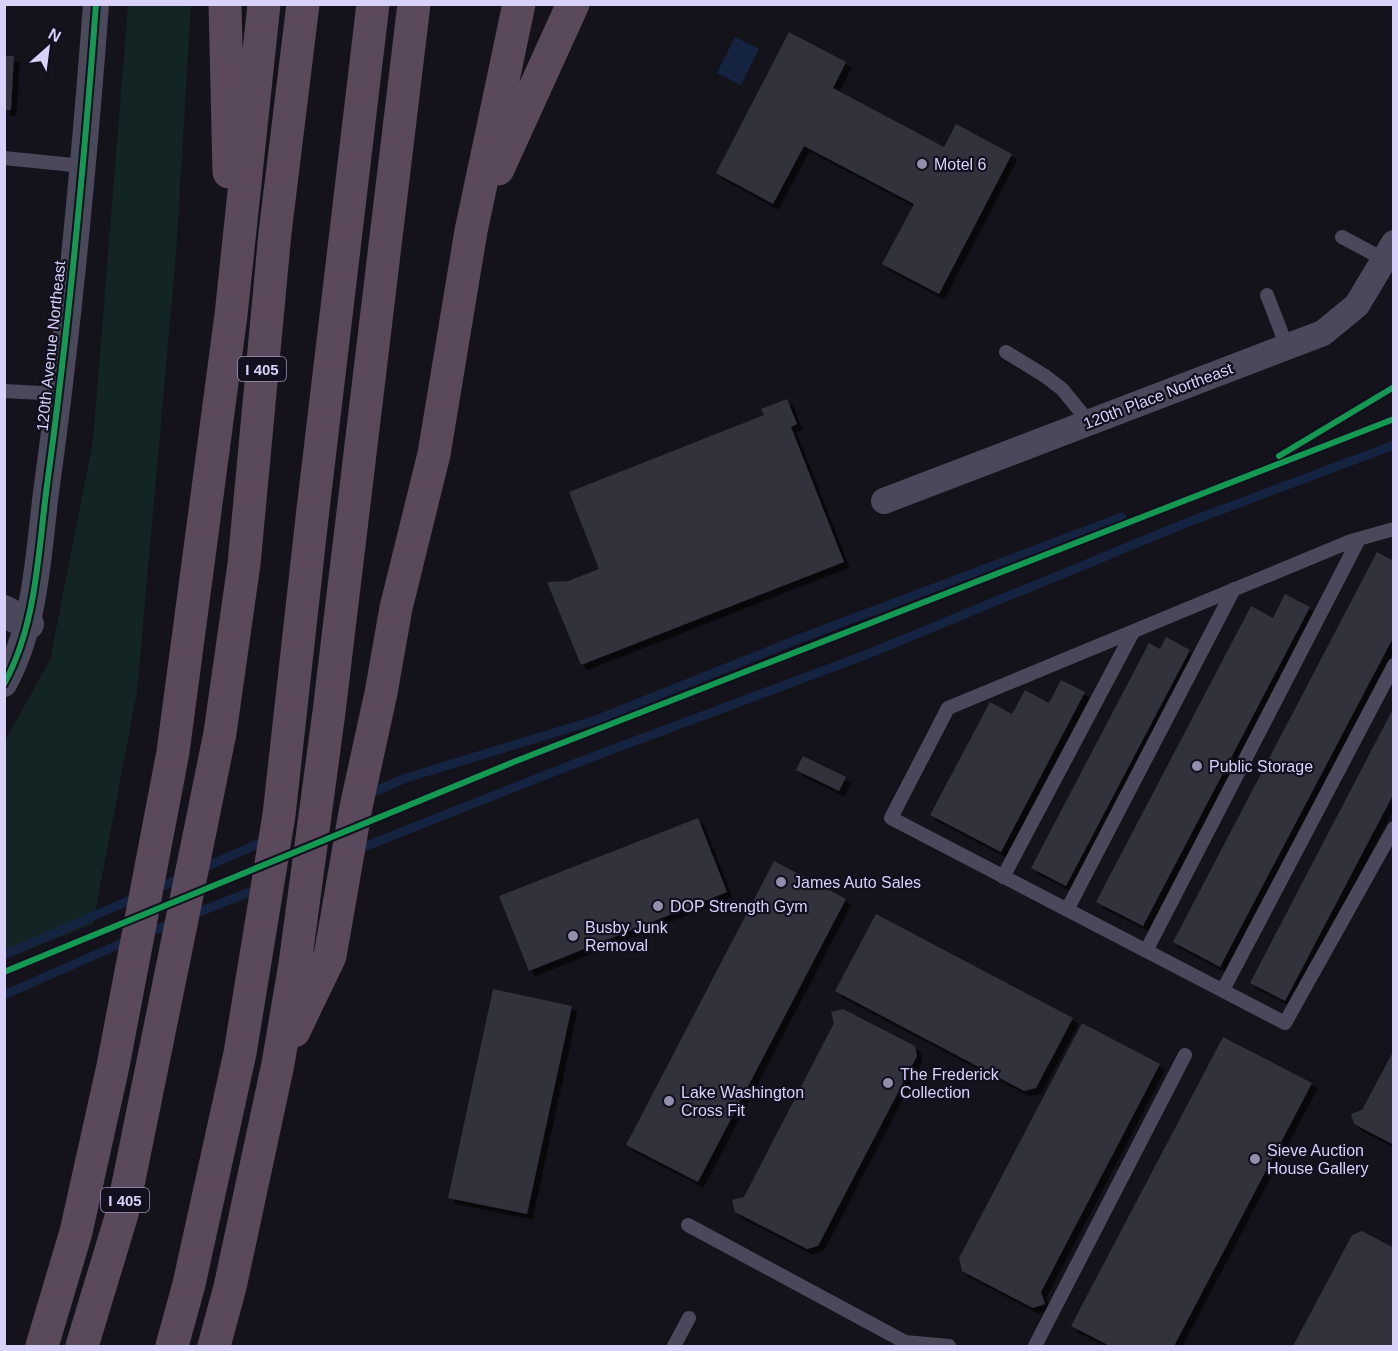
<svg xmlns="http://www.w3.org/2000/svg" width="1398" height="1351" font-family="Arial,sans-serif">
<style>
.green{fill:#132425}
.water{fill:#14233f}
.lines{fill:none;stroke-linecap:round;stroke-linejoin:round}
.stream{stroke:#14233f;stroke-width:9}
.building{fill:#32303d;filter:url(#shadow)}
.service{stroke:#4a485a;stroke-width:14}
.minor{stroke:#4a485a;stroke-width:26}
.tertiary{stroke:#4a485a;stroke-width:32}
.motorway{stroke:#59495b;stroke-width:33}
.cycleway-casing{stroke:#120f1e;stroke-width:10}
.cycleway{stroke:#139951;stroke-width:6}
.poi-dot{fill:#938eac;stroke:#120f1e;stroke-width:2}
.labels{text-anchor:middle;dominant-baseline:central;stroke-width:4.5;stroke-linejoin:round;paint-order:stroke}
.shield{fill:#120f1e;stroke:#9d97b8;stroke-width:1.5}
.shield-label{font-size:15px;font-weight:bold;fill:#d8d1fa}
.poi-label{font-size:16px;fill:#d8d1fa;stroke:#120f1e;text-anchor:start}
.street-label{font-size:16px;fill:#d8d1fa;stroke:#120f1e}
</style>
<defs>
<filter id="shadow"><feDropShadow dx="5.5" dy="5.5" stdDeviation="0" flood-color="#0009"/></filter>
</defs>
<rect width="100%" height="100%" fill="#14121a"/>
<path class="green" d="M128,5H191L176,254L137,692L93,924L5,959V741L50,660L93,441Z"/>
<path class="water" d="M735,37L759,49L741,85L717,73Z"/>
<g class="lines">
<path class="stream" d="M366,795L406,778L596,720L796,640L1122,517
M356,850L579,762L868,654L1186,523L1394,445
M199,870L269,839
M155,889L184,877
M189,916L260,888
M144,934L173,923
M4,955L137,897
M4,995L129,940"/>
</g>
<path class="building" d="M789,32L846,62L833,88L944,147L956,124L1012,154L939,294L882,264L914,204L804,146L773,204L716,173Z
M4,56H14L11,110H4Z
M787,399L797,424L791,427L844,562L581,665L547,582L568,581L599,569L569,492L764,415L761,409Z
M1377,552L1394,561V636L1220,967L1173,942Z
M1285,594L1310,607L1143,926L1096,902L1251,606L1273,618Z
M1166,637L1190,650L1066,886L1031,868L1149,643L1160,649Z
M1061,680L1085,692L1001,852L930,815L990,702L1012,714L1025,690L1049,703Z
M1394,707V793L1285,1001L1250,983Z
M803,756L846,777L839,791L796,770Z
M698,818L727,892L529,971L499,896Z
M774,861L846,899L698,1182L626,1145Z
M876,914L1073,1018L1036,1088L1024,1091L835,991Z
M493,989L572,1006L527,1214L448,1198Z
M843,1009L915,1046L917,1056L818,1246L807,1249L735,1212L732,1200L744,1197L834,1023L831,1012Z
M1082,1023L1160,1064L1041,1292L1045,1304L1033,1308L962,1271L959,1258Z
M1223,1037L1312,1083L1174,1346H1110L1071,1326Z
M1394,1050V1145L1354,1124L1351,1114L1362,1110Z
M1362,1231L1394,1248V1346H1293L1352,1235Z"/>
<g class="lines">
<path class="service" d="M4,158L83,166
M1342,237L1385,260
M1267,295L1287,347
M1006,352L1045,376L1062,389L1089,422
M4,391L60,394
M1394,529L1351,541L948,708L891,818L1285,1023L1394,828
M1003,877L1133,632
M1067,910L1234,589
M1146,951L1359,539
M1223,990L1394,665
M688,1225L905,1342L949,1346
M674,1346L689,1318
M1035,1346L1185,1055"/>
<path class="minor" d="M884,501L1323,333L1357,305L1394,243
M4,684C37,624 38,552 47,485C69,325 84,165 96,4"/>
<path class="tertiary" d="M4,611L28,624"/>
<path class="motorway" d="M225,4L229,172
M498,169L573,4
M294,1031L330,956L356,807L381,693L396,608L434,454L471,231L519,4
M42,1346L76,1232L113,1066L173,752L231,315L264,4
M82,1346L122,1214L220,733L244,564L275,233L303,4
M172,1346L189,1284L240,1053L279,815L312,518L373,4
M214,1346L230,1287L278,1064L295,964L329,712L414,4"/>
<g class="cycleway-casing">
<path id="cycleway" d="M1279,456L1394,387
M4,684C37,624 38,552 47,485C69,325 84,165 96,4
M4,972L516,761L1394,419"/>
</g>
<use href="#cycleway" class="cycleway"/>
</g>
<g class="poi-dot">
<circle cx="922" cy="164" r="6"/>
<circle cx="1197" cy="766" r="6"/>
<circle cx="781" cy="882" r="6"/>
<circle cx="658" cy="906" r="6"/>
<circle cx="573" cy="936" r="6"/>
<circle cx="888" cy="1083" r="6"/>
<circle cx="669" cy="1101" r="6"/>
<circle cx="1255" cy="1159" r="6"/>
</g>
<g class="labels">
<g class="shield">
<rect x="238" y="357" width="48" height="24" rx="4.5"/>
<rect x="101" y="1188" width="48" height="24" rx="4.5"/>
</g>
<g class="shield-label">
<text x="262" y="369">I 405</text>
<text x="125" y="1200">I 405</text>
</g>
<g class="poi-label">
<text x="934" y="164">Motel 6</text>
<text x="1209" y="766">Public Storage</text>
<text x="793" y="882">James Auto Sales</text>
<text x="670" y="906">DOP Strength Gym</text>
<text x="585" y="927">Busby Junk<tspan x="585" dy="18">Removal</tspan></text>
<text x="900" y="1074">The Frederick<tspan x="900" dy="18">Collection</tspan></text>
<text x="681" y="1092">Lake Washington<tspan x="681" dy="18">Cross Fit</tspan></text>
<text x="1267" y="1150">Sieve Auction<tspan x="1267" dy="18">House Gallery</tspan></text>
</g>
<g class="street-label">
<text transform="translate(51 346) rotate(-84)">120th Avenue Northeast</text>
<text transform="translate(1158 396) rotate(-21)">120th Place Northeast</text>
</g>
</g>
<rect width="1398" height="1351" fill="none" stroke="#d8d1fa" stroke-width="12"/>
<g transform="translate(48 48) rotate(28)" stroke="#120f1e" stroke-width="4.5" paint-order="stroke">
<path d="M0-4.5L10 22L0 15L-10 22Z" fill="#d8d1fa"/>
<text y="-9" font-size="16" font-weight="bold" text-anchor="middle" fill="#d8d1fa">N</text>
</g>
</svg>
